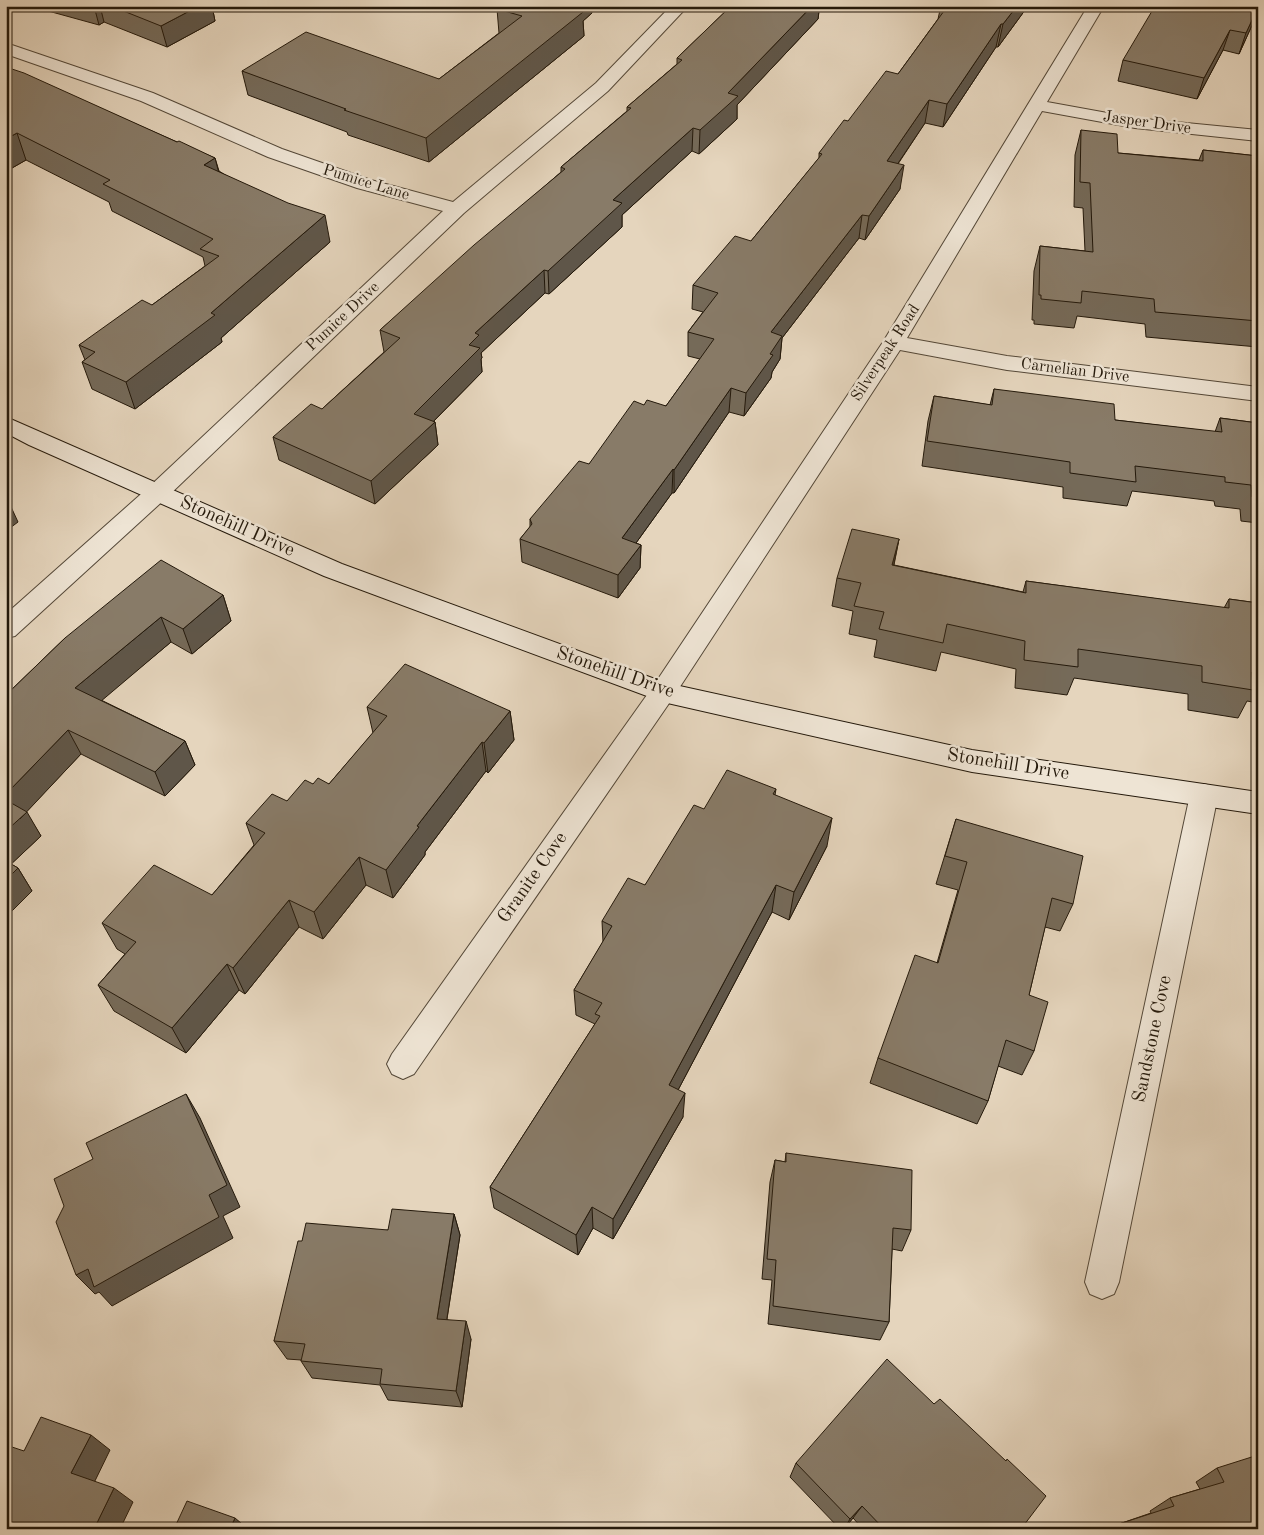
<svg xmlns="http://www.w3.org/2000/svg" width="1264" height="1535" font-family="'Old Standard TT',serif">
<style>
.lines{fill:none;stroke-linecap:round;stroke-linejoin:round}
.street-casing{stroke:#544838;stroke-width:2}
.secondary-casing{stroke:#24190b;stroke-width:2}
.street{fill:#eee4d4;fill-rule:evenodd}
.secondary{fill:#eee4d4;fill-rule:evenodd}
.wall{fill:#756a59;stroke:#24190b}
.shaded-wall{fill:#5f5649;stroke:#24190b}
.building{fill:#887b68;stroke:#24190b}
.labels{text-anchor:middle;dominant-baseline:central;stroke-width:5;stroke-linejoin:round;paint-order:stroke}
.far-street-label{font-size:16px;fill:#24190b;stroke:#eee4d4}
.street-label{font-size:19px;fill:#24190b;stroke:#eee4d4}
</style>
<rect width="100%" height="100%" fill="#e5d5bd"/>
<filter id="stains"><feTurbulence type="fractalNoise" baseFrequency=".004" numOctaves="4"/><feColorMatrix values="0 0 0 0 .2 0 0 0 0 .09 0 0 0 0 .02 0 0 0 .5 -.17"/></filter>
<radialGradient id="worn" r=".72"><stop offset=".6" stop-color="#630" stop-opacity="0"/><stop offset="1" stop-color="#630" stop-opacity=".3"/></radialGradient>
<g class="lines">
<g class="street-casing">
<path id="street" d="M671,6H688L608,91L464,213L165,499L15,636L6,638V614L149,487L443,211L357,188L268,157L141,101L6,54V43L153,93L282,149L371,180L453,202L596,83Z
M1088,6H1104L1047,102L1135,118L1258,130V141L1135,128L1042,111L907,338L1007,356L1258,387V401L1007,370L900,350L672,699L414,1074L403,1079L392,1074L387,1064L392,1054L654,685L883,342Z
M1204,784L1214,787L1218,795L1119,1282L1114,1294L1102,1299L1090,1294L1085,1282L1190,795L1194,787Z"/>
</g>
<g class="secondary-casing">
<path id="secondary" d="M6,417L342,564L666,683L972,750L1258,792V814L972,772L663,702L324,576L29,445L6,433Z"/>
</g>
<use href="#street" class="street"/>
<use href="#secondary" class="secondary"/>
</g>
<path class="wall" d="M30,6H212L215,21L167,47L104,22L99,25Z
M731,6H823L819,11L818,19L737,105V119L699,154L692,151L622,215V227L549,294L545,293L481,353L482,358L481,359L482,372L434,421L435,422L438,445L375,504L279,460L273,437L322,409L384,352L380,330L561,172V167L627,111V107L677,64V58Z
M942,6H1028L998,47H996L943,127L925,123L898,164L900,189L865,240L859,238L782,338L780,359L772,372L771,378L744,416L729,412L674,493H672L636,543L641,545L640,568L618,598L522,562L520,539L530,527V519L589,464L644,405L666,406L700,359L688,356V332L703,312L692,309L693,285L751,241L819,158V153L848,121L898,74L938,19L940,10Z
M1258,6V12L1239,54L1223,50L1197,99L1118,81L1123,60Z
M497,9L592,13L583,21L584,36L429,162L348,135L347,132L248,95L242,71L439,79L499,33Z
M6,67L177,142L215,158L219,171L330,242L221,338L222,342L135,409L92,389L82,362L85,360L79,345L152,305L205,266L203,257L112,211L109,202L26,160L12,168L6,165Z
M1081,130L1118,153L1199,160L1203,150L1258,156V347L1146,337L1145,324L1077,316L1074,328L1034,324V320H1032L1034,271L1040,246L1085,251L1083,208L1074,207L1075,155Z
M994,389L1115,420L1215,432L1220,418L1258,423V523L1241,521L1240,509L1215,506L1214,501L1132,491L1127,506L1063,498V487L922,466L928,421L934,396L990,405Z
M899,539L894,565L1023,592L1026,581L1224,608L1229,599L1258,603V703L1247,701L1238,718L1188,710V694L1074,678L1067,695L1015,688L1016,669L941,652L936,671L874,657L877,640L849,634L853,611L832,606L837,578Z
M223,595L231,621L192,654L171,642L101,700L185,741L195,765L165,796L81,754L26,812L41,836L11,864L18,868L32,891L6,917V695L65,638Z
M367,707L510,711L514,740L488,773L486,771L425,852V855L393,898L366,885L323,939L299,927L245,994L239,990L186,1053L114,1011L98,985L125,954L117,949L102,923L212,895L254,845L246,823L287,801L313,784H329L373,733Z
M776,789L775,795L827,846L789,920L772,912L678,1090L683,1117L613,1239L593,1228L578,1255L494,1208L490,1187L595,1024L576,1015L574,990L603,942L602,921L645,885L704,809Z
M956,819L1073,904L1060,931L1045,927L1029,995L1034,1051L1022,1075L998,1066L988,1101L977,1124L870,1083L878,1058L937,963L958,890L936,884Z
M786,1153L911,1230L902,1251L892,1249L889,1322L880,1340L768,1324L772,1280L762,1279L770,1182L775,1160L785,1162Z
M454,1214L460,1235L447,1319L471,1339L462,1407L388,1400L380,1385L312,1378L301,1361V1360L287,1359L274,1341L302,1241L388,1230Z
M796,1463L1021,1529H863L853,1518L844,1529H840L790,1477Z
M1217,1468L1258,1529H1111L1119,1524L1151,1513L1150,1511L1170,1498L1200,1489L1196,1482Z"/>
<path class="shaded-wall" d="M94,6H100L104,22L99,25Z
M199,6H212L215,21L167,47L161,26Z
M572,6H592V13L583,21L584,36L429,162L426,138Z
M812,6H823L819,11L818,19L737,105V119L699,154L700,130L728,93Z
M1017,6H1028L998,47L1003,24Z
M1258,7V12L1239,54L1246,33Z
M1001,24L996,47L943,127L947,104Z
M1230,30L1223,50L1197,99L1204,78Z
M929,100L925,123L884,184L887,161Z
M693,128L692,151L622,215V227L549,294L548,271L613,200Z
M17,133L26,160L12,168L6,152V139Z
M215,158L222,185L204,165Z
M904,165L900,189L865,240L869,216Z
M325,215L330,242L221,338L222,342L135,409L126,382L211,313Z
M862,215L859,238L782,338L780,359L772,372L771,378L744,416L746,393L771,332Z
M544,270L545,293L481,353L482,358L481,359L482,372L418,437L435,422L438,445L375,504L371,481L414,414L469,345L475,333Z
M731,388L729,412L674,493V470Z
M673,469L672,493L623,561L622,538Z
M6,496L18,522L6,531Z
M899,539L893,568L892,565Z
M641,545L640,568L618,598V575Z
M223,595L231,621L192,654L183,629Z
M161,617L171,642L87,713L75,688Z
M510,711L514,740L488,773L484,743Z
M68,730L81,754L20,819L27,812L41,836L6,869V794Z
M185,741L195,765L165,796L155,772Z
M482,742L486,771L425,852V855L393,898L386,870L417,826Z
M832,818L827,846L789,920L794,892Z
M359,857L366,885L323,939L314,912Z
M18,868L32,891L6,917V880Z
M776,885L772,912L668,1109L669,1085Z
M289,900L299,927L245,994L233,968Z
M227,964L239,990L186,1053L172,1028Z
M685,1093L683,1117L613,1239V1219Z
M186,1094L200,1118L240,1207L223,1216L233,1238L112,1306L99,1292L95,1294L76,1275L209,1195Z
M592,1207L593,1228L578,1255L576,1235Z
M454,1214L460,1235L444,1337L437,1319Z
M466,1321L471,1339L462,1407L456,1391Z
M91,1435L110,1450L92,1487L71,1473Z
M114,1488L133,1502L120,1529H94Z
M862,1506L853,1518L844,1529L850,1519Z
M235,1518L248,1529H230Z"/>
<path class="building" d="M111,6H199L161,26Z
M501,6H572L570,8L583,12L426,138L344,110L346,109L242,71L306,32L439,79L522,16L497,9Z
M731,6H812L728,93L738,96L700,130L693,128L613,200L622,203L548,271L544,270L475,333L479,335L469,345L480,348L414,414L435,422L371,481L273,437L311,404L322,409L400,338L380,330L474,245L565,169L561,167L631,108L627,107L682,60L677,58Z
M943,6H1017L1003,24H1001L947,104L929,100L887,161L904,165L869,216L862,215L771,332L782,336L770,354L773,355L746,393L731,388L674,470L673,469L622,538L641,545L618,575L520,539L532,524L530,519L579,461L589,464L634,401L644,405L647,400L666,406L714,339L688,332L718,293L693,285L735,236L751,241L822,154L819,153L844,120L848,121L886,71L898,74L944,11L940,10Z
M1155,6H1258V7L1246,33L1230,30L1204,78L1123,60Z
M6,67L24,73L177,142L179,141L215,158L204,165L288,203L325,215L211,313L215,315L126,382L82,362L95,352L79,345L142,300L152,305L219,256L200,249L213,239L103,184L110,180L17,133L6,139Z
M1081,130L1117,134L1118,153L1203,161V150L1258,156V321L1155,312L1154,299L1082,291L1081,303L1041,299V295H1039L1040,246L1093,252L1090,183L1080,182Z
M994,389L1114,404L1115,420L1222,432L1220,418L1258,423V498L1252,497L1251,485L1225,482V477L1135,466L1136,482L1070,473V462L927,441L934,396L992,405Z
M852,529L899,539L892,565L1026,593V581L1229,608V599L1258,603V673L1252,672L1253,690L1202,682V666L1078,649V667L1024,660L1025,641L947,624L943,643L879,629L884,612L854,606L861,583L837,578Z
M161,560L223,595L183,629L161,617L75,688L185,741L155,772L68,730L6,794V695L65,638Z
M405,664L510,711L484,743L482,742L417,826L419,827L386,870L359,857L314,912L289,900L233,968L227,964L172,1028L98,985L136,942L102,923L154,865L212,895L265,833L246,823L272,794L287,801L305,780L313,784L318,778L329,784L387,716L367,707Z
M727,770L776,789L773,794L832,818L794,892L776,885L669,1085L685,1093L613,1219L592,1207L576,1235L490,1187L600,1016L595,1014L602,1003L574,990L612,926L602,921L628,878L645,885L694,805L704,809Z
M6,800L27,812L6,831Z
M956,819L1083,856L1073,904L1052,898L1029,995L1048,1002L1034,1051L1006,1040L988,1101L878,1058L915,955L938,963L967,862L945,856Z
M6,861L18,868L6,880Z
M186,1094L227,1185L209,1195L219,1217L94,1287L88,1269L76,1275L56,1222L64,1206L54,1179L93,1159L86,1143Z
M786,1153L912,1170L911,1230L893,1228L889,1322L773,1306L776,1260L767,1259L775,1160L786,1162Z
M392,1209L454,1214L437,1319L466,1321L456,1391L380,1384L382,1369L301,1361L305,1344L274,1341L298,1241H302L306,1223L388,1230Z
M887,1359L934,1404L940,1399L1006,1461L1007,1459L1046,1496L1021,1529H884L862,1506L850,1519L796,1463Z
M41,1417L91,1435L71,1473L114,1488L94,1529H6V1445L24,1451Z
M1258,1455V1529H1121L1119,1524L1174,1506L1170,1498L1224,1482L1217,1468Z
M187,1501L235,1518L230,1529H174Z"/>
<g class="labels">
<g class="far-street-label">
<text transform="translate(1147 123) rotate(8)">Jasper Drive</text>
<text transform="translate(366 183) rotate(17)">Pumice Lane</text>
<text transform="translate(343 317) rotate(-43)">Pumice Drive</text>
<text transform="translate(886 353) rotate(-57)">Silverpeak Road</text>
<text transform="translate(1075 371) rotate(7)">Carnelian Drive</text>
</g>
<g class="street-label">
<text transform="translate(237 527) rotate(24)">Stonehill Drive</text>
<text transform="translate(615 673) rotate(19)">Stonehill Drive</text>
<text transform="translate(1008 765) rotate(9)">Stonehill Drive</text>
<text transform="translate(533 878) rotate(-55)">Granite Cove</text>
<text transform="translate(1153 1039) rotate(-78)">Sandstone Cove</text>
</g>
</g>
<rect width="1264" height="1535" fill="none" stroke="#e5d5bd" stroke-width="25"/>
<rect x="8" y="8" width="1249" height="1520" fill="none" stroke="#24190b" stroke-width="2.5"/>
<rect x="12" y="12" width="1239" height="1510" fill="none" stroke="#24190b"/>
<rect width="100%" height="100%" filter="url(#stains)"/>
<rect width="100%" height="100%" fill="url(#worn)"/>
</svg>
